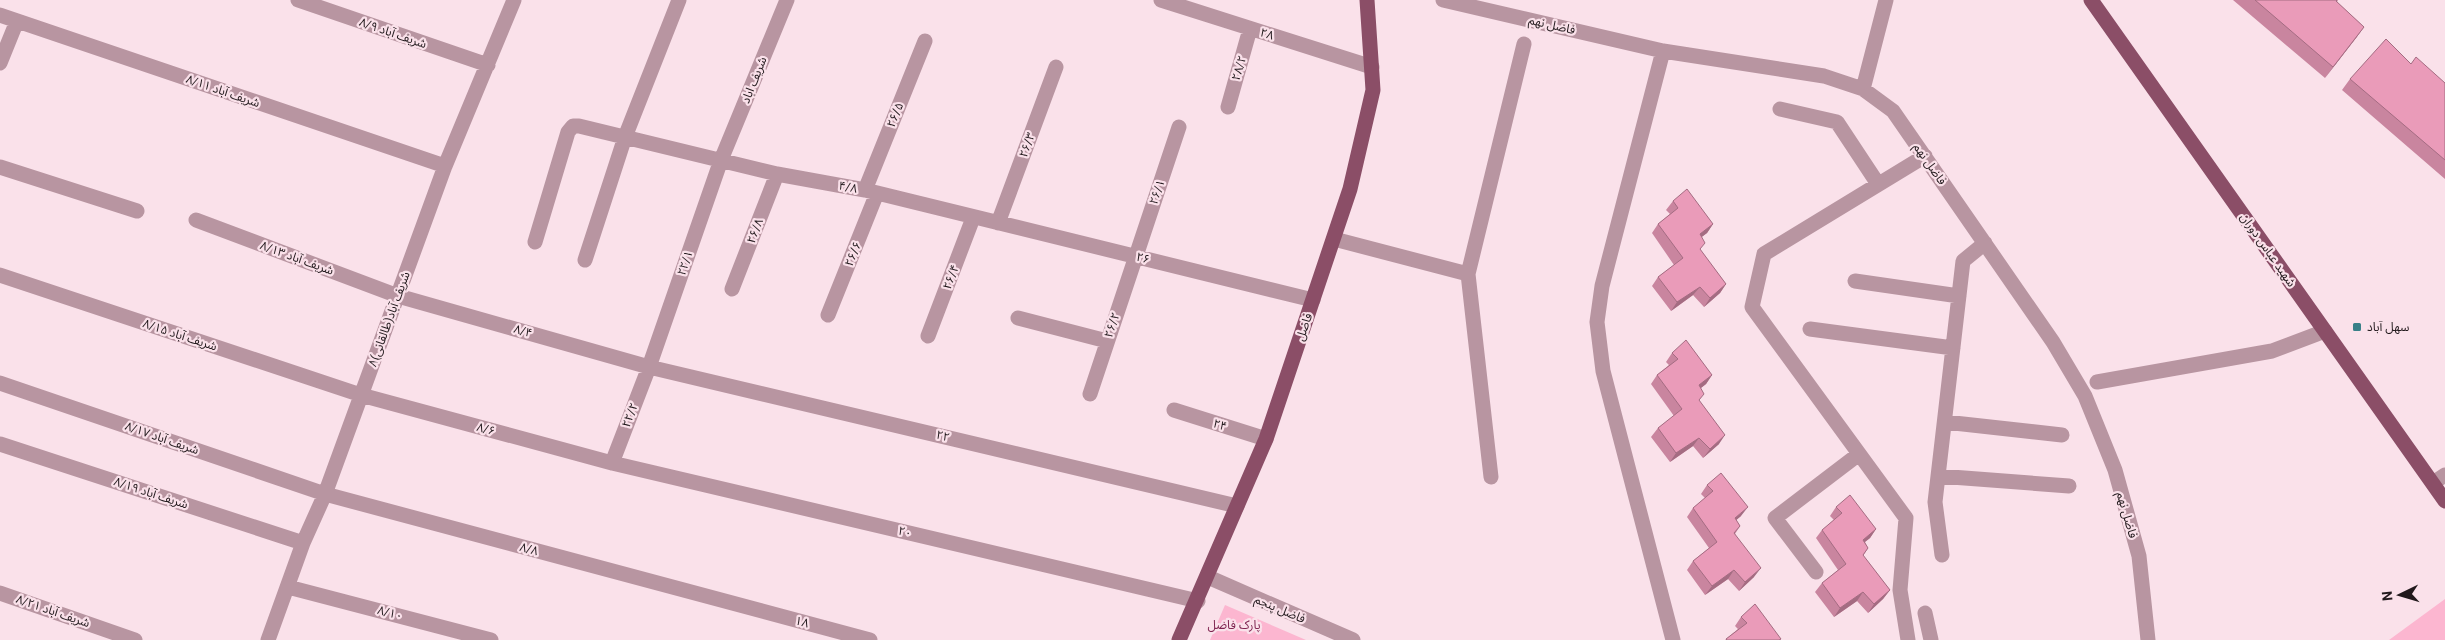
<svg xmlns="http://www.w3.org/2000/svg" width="2445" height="640" font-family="Roboto,'Noto Sans Arabic',sans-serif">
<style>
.green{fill:#fcb6d0}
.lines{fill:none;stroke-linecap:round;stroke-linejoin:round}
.minor{stroke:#b895a1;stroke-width:15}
.major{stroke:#8b4e67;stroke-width:15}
.wall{fill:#c9859f}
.shaded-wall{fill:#a46c82}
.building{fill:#ea9bb9;stroke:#a46c82}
.poi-dot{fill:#388088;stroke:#fae1ea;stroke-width:2}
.labels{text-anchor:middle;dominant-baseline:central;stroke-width:4.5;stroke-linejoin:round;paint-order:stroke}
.street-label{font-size:12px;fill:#21191c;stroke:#fae1ea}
.poi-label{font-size:12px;fill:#21191c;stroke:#fae1ea;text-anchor:start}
.park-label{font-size:12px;fill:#7f2450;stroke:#fae1ea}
</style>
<rect width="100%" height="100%" fill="#fae1ea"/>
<path class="green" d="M2445,599V640H2389Z
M1225,605L1306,640H1210Z"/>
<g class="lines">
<path class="minor" d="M298,0L488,65
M1161,0L1372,67
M1443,0L1663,51L1824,76L1863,89L1893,111L2053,342L2085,396L2115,470L2139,556L2148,640
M0,15L445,166
M1663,51L1602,286L1597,322L1603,371L1673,640
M0,63L17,21
M1863,89L1886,0
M1228,107L1250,29
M1780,109L1837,122L1878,184
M0,167L137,211
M865,190L925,41
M196,220L398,296L649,367L1237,506
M998,223L1056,67
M1334,239L1468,274
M535,242L568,132L573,126H579L777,174L865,190L1313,300
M585,260L625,137L679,0
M0,275L361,395L612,463L1198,601
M1855,281L1959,296
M732,289L777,174
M828,315L877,193
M1018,318L1107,341
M1810,329L1953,348
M928,336L973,218
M2097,382L2272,351L2325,331
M0,383L325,494L870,640
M1090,394L1179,127
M1174,410L1266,439
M1945,422L2062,435
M0,444L303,543
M612,463L649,367L721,160L787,0
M1938,476L2069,486
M1491,477L1468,274L1524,44
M2433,483L2445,475
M1942,555L1935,502L1963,261L1985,243
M1816,572L1775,518L1859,454
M1208,577L1353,640
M288,587L491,640
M0,593L135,640
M1925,613L1931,640
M268,640L303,543L325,494L445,166L514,0
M1908,640L1900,590L1906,518L1752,307L1764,254L1925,156"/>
<path class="major" d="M2091,0L2445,501
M1179,640L1266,439L1350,189L1373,90L1367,0"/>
</g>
<path class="wall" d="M2233,0H2338L2337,2L2364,27L2356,38L2325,78Z
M2411,64L2445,83V179L2342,90L2350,79Z
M1673,201L1713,224L1707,233L1701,237L1700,250L1726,284L1720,293L1704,307L1693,295L1671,311L1652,286L1658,277L1674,265L1652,233L1658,224L1670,214L1666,210Z
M1672,353L1712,375L1706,384L1701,388L1699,401L1719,444L1703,458L1693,446L1670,462L1651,437L1658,428L1674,416L1651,384L1657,375L1669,365L1666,362Z
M1707,485L1741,516L1736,520L1740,526L1735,534L1754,577L1739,591L1728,579L1705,595L1687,570L1693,561L1709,548L1687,517L1693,508L1705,498L1701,494Z
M1836,507L1876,529L1870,538L1865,542L1868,548L1863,556L1890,590L1883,599L1868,613L1857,601L1834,617L1815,592L1822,583L1838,570L1816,538L1822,530L1834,520L1830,516Z
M1741,617L1781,639L1780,640H1725L1738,629L1735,626Z"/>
<path class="shaded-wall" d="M2364,27L2356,38L2325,78L2333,67Z
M1713,224L1707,233L1694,243L1700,234Z
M1726,284L1720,293L1704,307L1710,298Z
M1700,287L1693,295L1671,311L1677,302Z
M1712,375L1706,384L1693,394L1699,385Z
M1725,435L1719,444L1703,458L1710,449Z
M1699,438L1693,446L1670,462L1676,453Z
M1748,507L1741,516L1728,527L1735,518Z
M1876,529L1870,538L1857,548L1863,540Z
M1761,568L1754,577L1739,591L1745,582Z
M1734,570L1728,579L1705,595L1712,586Z
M1890,590L1883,599L1868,613L1874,604Z
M1863,592L1857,601L1834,617L1840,608Z"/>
<path class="building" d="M2255,0H2337L2336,1L2364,27L2333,67Z
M2386,39L2411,64L2416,57L2445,83V160L2350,79Z
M1687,189L1713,224L1700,234L1705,243L1700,249L1726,284L1710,298L1700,287L1677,302L1658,277L1683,258L1658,224L1678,208L1673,201Z
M1686,340L1712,375L1699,385L1704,394L1699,400L1725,435L1710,449L1699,438L1676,453L1658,428L1682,409L1657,375L1678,359L1672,353Z
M1721,473L1748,507L1735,518L1740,526L1734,533L1761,568L1745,582L1734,570L1712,586L1693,561L1717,542L1693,508L1713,491L1707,485Z
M1850,495L1876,529L1863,540L1868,548L1863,555L1890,590L1874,604L1863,592L1840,608L1822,583L1846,564L1822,530L1842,513L1836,507Z
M1755,604L1781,639L1779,640H1727L1726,639L1747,623L1741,617Z"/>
<rect class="poi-dot" x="2352" y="322" width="10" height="10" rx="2.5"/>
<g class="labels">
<g class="street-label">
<text transform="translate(1552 25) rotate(13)">فاضل نهم</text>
<text transform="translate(393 33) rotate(19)">شریف آباد ۸/۹</text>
<text transform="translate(1267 34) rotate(17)">۲۸</text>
<text transform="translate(1239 68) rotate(-74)">۲۸/۲</text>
<text transform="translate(754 80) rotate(-68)">شریف اباد</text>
<text transform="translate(223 91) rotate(19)">شریف آباد ۸/۱۱</text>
<text transform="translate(895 115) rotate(-68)">۲۶/۵</text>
<text transform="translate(1027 145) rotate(-70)">۲۶/۳</text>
<text transform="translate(1930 164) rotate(55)">فاضل نهم</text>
<text transform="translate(848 187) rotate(11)">۴/۸</text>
<text transform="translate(1157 192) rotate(-71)">۲۶/۱</text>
<text transform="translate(755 231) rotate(-69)">۲۶/۸</text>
<text transform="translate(2268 250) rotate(55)">شهید عباس دوران</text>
<text transform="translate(853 254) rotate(-68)">۲۶/۶</text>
<text transform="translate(297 258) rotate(20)">شریف آباد ۸/۱۳</text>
<text transform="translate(1143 258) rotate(14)">۲۶</text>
<text transform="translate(685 263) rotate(-71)">۲۲/۱</text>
<text transform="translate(951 277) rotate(-69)">۲۶/۴</text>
<text transform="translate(389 319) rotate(-70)">۸شریف آباد(طالقانی)</text>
<text transform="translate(1112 325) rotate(-72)">۲۶/۲</text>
<text transform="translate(1304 327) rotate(-71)">فاضل</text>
<text transform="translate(523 331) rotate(16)">۸/۴</text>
<text transform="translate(180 335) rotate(18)">شریف آباد ۸/۱۵</text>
<text transform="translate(630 415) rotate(-69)">۲۲/۲</text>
<text transform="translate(1220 425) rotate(18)">۲۴</text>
<text transform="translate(486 429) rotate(15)">۸/۶</text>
<text transform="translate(943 436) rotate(13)">۲۲</text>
<text transform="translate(162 438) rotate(19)">شریف آباد ۸/۱۷</text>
<text transform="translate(151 493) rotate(18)">شریف آباد ۸/۱۹</text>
<text transform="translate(2127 515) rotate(74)">فاضل نهم</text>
<text transform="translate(905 532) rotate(13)">۲۰</text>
<text transform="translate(529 549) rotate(15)">۸/۸</text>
<text transform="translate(1280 609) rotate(23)">فاضل پنجم</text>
<text transform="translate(53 611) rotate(19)">شریف آباد ۸/۲۱</text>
<text transform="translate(390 613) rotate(15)">۸/۱۰</text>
<text transform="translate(802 622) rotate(15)">۱۸</text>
</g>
<g class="poi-label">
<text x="2367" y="327">سهل آباد</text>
</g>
<g class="park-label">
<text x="1234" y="625">پارک فاضل</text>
</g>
</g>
<g transform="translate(2400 595) rotate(265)" stroke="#fae1ea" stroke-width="4" paint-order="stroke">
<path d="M0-4L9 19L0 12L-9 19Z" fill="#21191c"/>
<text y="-8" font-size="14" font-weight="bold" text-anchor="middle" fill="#21191c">N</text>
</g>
</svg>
